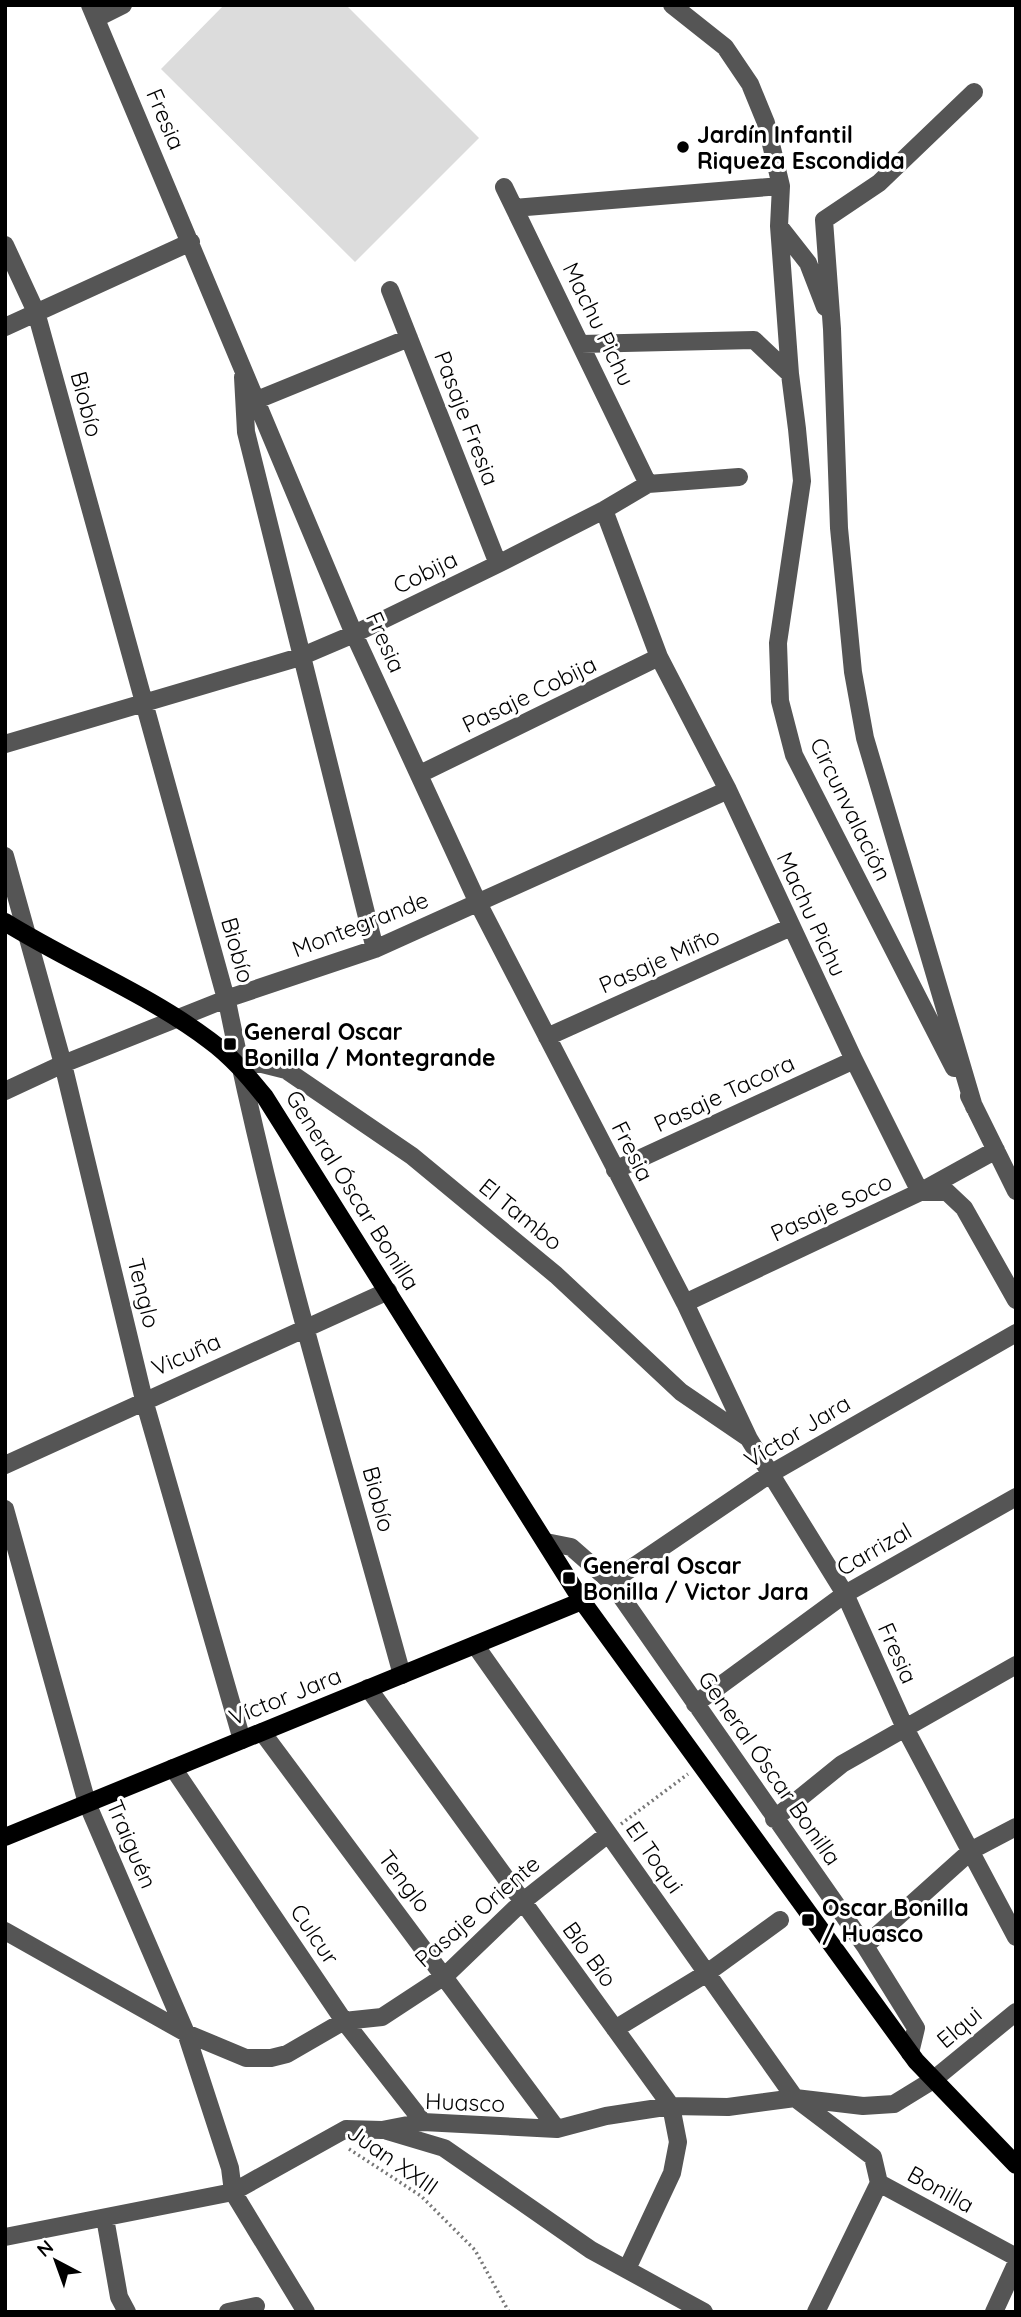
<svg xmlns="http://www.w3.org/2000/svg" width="1021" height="2317" font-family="Quicksand,sans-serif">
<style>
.green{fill:#dcdcdc}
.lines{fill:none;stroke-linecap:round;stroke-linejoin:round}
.path{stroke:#777;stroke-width:3.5;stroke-dasharray:2 3.5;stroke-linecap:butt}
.minor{stroke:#555;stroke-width:18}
.major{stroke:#000;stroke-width:18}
.poi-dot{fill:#000;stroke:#fff;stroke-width:2.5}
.labels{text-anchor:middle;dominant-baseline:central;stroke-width:6;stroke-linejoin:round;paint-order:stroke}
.street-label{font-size:23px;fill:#000;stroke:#fff}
.poi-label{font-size:23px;font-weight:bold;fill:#000;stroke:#fff;text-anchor:start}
</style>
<rect width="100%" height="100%" fill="#fff"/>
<path class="green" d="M224,5H346L479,138L355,262L161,69Z"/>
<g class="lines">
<path class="path" d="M621,1824L688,1774
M349,2149L421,2196L475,2250L509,2312"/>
<path class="minor" d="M90,5L354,634L478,903L685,1303L749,1439L845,1594L906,1730L1016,1937
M672,5L725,47L750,84L766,123L781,186L779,226L790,374
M97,18L123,5
M974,92L879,183L824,220L832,329L839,528L853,672L865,738L974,1107
M504,187L648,484
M514,208L781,186
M779,226L808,263L825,307
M5,245L36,312L228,1006C273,1232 341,1453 402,1675
M390,290L498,564
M5,327L191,242
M581,344L754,340L790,374L797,429L802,481L778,643L780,701L794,755L954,1068
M243,377L246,432L375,949
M257,400L409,338
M604,510L659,657L728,790L854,1060L920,1192H947L964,1208L1016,1300
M5,744L300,657L354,634L498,564L604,510L648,484L739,477
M420,774L659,657
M5,856L63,1064L144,1400L242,1740
M547,1037L791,927
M240,1067L258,1063L286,1070L412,1156L556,1275L681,1392L747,1437
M5,1091L63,1064L226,999L375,949L728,790
M969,1096L1016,1191
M615,1170L854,1060
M685,1303L920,1192L996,1150
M5,1465L388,1291
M5,1509L87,1803L186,2033L230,2168L233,2192L306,2312
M546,1542L571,1547L611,1582L865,1946L916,2028L910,2053
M611,1582L770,1474L1016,1333
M475,1645L795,2098L873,2157L879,2183L1016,2257
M368,1688L671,2106L678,2142L672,2173L627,2269
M695,1704L845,1594L1016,1497
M262,1732L557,2129
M173,1768L344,2021L423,2122
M774,1819L842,1764L1016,1665
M5,1931L186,2033L246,2058H271L287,2054L344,2021L382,2017L446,1975L522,1902L608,1834
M865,1946L972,1850L1016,1827
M615,2029L707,1973L780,1920
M387,2131L444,2148L591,2250L704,2312
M105,2218L119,2297L127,2312
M5,2237L233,2192L346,2129L382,2130L423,2122L557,2129L606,2116L671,2106L728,2107L795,2098L863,2106L894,2104L933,2080L1016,2012
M228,2312L256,2306
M816,2312L879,2183
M994,2312L1016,2264"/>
<path class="major" d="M5,922C71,963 148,994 209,1040C231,1056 248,1076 265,1097L582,1601L916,2061L1016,2165
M5,1837L582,1601"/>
</g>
<g class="poi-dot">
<circle cx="683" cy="147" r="7"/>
<rect x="223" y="1037" width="14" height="14" rx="3.5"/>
<rect x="562" y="1571" width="14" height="14" rx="3.5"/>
<rect x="801" y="1913" width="14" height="14" rx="3.5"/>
</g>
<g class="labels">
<g class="street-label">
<text transform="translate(166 119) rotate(67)">Fresia</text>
<text transform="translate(599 324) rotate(64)">Machu Pichu</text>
<text transform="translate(87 404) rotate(75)">Biobío</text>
<text transform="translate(467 418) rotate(69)">Pasaje Fresia</text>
<text transform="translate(425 572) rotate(-26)">Cobija</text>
<text transform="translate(386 642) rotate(66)">Fresia</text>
<text transform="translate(529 694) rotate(-26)">Pasaje Cobija</text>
<text transform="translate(851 809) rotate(64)">Circunvalación</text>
<text transform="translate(812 914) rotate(65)">Machu Pichu</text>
<text transform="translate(360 924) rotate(-21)">Montegrande</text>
<text transform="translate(238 950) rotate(74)">Biobío</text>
<text transform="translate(659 960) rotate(-24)">Pasaje Miño</text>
<text transform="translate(724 1093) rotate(-25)">Pasaje Tacora</text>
<text transform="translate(633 1151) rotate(63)">Fresia</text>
<text transform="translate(353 1190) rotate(58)">General Óscar Bonilla</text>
<text transform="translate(831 1207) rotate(-25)">Pasaje Soco</text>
<text transform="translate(521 1214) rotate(39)">El Tambo</text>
<text transform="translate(144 1293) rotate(76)">Tenglo</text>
<text transform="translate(186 1354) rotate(-24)">Vicuña</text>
<text transform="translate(797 1431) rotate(-31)">Víctor Jara</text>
<text transform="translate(379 1499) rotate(75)">Biobío</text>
<text transform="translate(874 1549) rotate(-30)">Carrizal</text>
<text transform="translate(898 1653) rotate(66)">Fresia</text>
<text transform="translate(285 1696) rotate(-22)">Víctor Jara</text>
<text transform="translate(770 1768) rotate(55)">General Óscar Bonilla</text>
<text transform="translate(132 1844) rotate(67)">Traiguén</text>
<text transform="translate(655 1857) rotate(55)">El Toqui</text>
<text transform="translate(405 1881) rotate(53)">Tenglo</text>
<text transform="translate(477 1911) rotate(-41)">Pasaje Oriente</text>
<text transform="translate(315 1934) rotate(56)">Culcur</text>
<text transform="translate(590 1954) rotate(54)">Bío Bío</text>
<text transform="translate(959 2027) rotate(-40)">Elqui</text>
<text transform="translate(465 2102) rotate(2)">Huasco</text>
<text transform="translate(393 2159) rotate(35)">Juan XXIII</text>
<text transform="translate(941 2189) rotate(29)">Bonilla</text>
</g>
<g class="poi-label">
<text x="697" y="134">Jardín Infantil<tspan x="697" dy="26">Riqueza Escondida</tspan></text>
<text x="244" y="1031">General Oscar<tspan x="244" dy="26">Bonilla / Montegrande</tspan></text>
<text x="583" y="1565">General Oscar<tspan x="583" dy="26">Bonilla / Victor Jara</tspan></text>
<text x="822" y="1907">Oscar Bonilla<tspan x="822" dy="26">/ Huasco</tspan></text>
</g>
</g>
<rect width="1021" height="2317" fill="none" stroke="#000000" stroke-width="14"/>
<g transform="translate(56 2261) rotate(319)" stroke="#ffffff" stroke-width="5" paint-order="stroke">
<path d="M0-5L12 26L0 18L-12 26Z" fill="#000000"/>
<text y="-10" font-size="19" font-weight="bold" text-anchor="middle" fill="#000000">N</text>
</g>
</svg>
